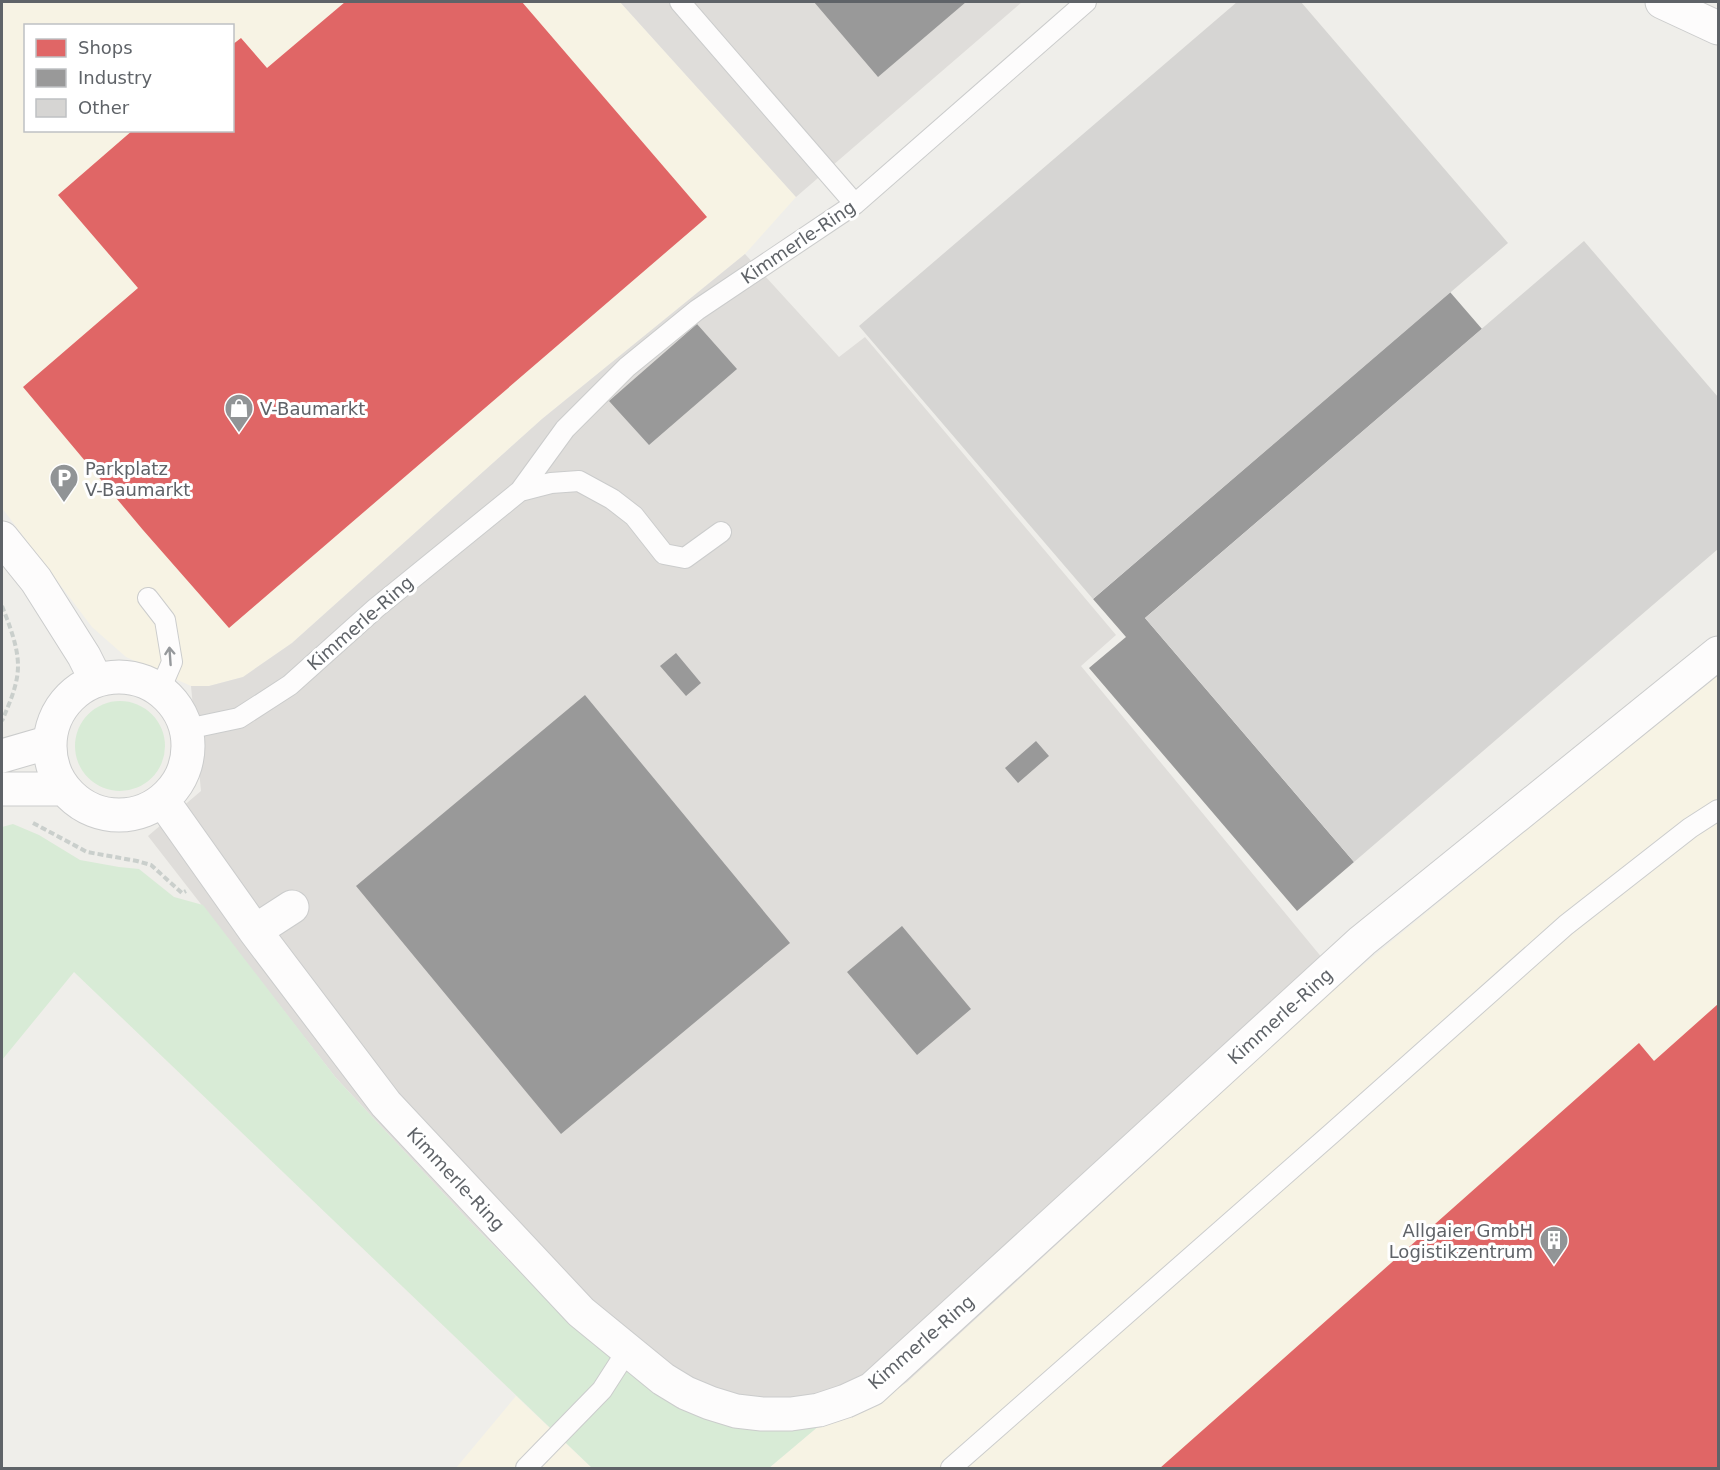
<svg xmlns="http://www.w3.org/2000/svg" width="1720" height="1470" font-family="'DejaVu Sans',sans-serif">
<style>
.commercial{fill:#f7f3e4;fill-rule:evenodd}
.industrial{fill:#dfddda}
.green{fill:#d8ebd6}
.shops{fill:#e06666}
.industry{fill:#999}
.building{fill:#d6d5d3}
.lines{fill:none;stroke-linecap:round;stroke-linejoin:round}
.service-casing{stroke:#cbcccc;stroke-width:22}
.minor-casing{stroke:#cbcccc;stroke-width:35}
.path{stroke:#cacfcc;stroke-width:4;stroke-dasharray:6 3;stroke-linecap:butt}
.service{stroke:#fdfcfc;stroke-width:20}
.minor{stroke:#fdfcfc;stroke-width:33}
.oneway{stroke:#96999c}
.labels{text-anchor:middle;dominant-baseline:central;stroke-width:6;stroke-linejoin:round;paint-order:stroke}
.street-label{font-size:18px;fill:#5f6368;stroke:#fff}
.poi-label{font-size:18px;fill:#5f6368;stroke:#fff;text-anchor:start}
</style>
<rect width="100%" height="100%" fill="#efeeea"/>
<path class="commercial" d="M2,2H620L796,197L745,254L542,419L292,643L243,677L209,686H191L126,657L92,627L2,508ZM26,26H232V130H26Z
M1718,672V1468H769L820,1425L907,1382L1342,982Z
M516,1396L592,1468H456Z"/>
<path class="industrial" d="M620,2H1022L796,197Z
M745,254L839,357L865,337L1116,635L1081,666L1342,982L907,1382L873,1406L661,1392L579,1332L472,1224L336,1078L148,836L201,791L191,686H209L243,677L292,643L542,419Z"/>
<path class="green" d="M75 746a45 45 0 1 1 90 0a45 45 0 1 1-90 0Z
M13,824L39,835L80,860L119,867L139,869L174,897L203,905L336,1078L472,1224L579,1332L661,1392L820,1425L769,1468H592L74,972L2,1060V827Z"/>
<path class="shops" d="M345,2H522L707,217L229,628L143,530L23,387L138,288L58,195L133,130H232V45L241,38L267,68Z
M1718,1004V1468H1160L1639,1043L1654,1061Z"/>
<path class="industry" d="M814,2H966L878,77Z
M1450,292L1482,329L1145,618L1354,862L1297,911L1089,668L1126,637L1093,599Z
M697,324L737,369L649,445L609,401Z
M676,653L701,683L686,696L660,666Z
M585,695L790,943L561,1134L356,886Z
M1036,741L1049,756L1018,783L1005,768Z
M902,926L971,1009L917,1055L847,972Z"/>
<path class="building" d="M1237,2H1301L1508,243L1093,599L859,326Z
M1584,241L1718,397V549L1354,862L1145,618Z"/>
<g class="lines">
<g class="service-casing">
<path id="service" d="M680,2L855,204
M520,491L565,429L627,367L697,310L855,204L1086,2
M148,598L165,620L172,662L160,690
M187,729L239,718L290,685L376,608L520,491L551,483L579,481L612,499L634,516L664,554L685,558L721,532
M526,1468L602,1390L620,1362
M951,1468L1331,1134L1566,925L1690,828L1718,810"/>
</g>
<g class="minor-casing">
<path id="minor" d="M1662,2L1718,28
M2,538L36,580L84,656L96,680
M50 746a69 69 0 1 1 138 0a69 69 0 1 1-138 0Z
M2,756L50,742
M2,789H64
M163,801L255,931L386,1104L581,1312L663,1379L686,1393L710,1403L736,1411L762,1414H791L819,1410L846,1401L872,1389L1362,941L1718,653
M255,931L292,907"/>
</g>
<path class="path" d="M2,606C9,624 18,646 18,666C18,685 9,704 2,721
M33,823L87,852L137,861L151,865L182,893L186,891"/>
<use href="#service" class="service"/>
<use href="#minor" class="minor"/>
</g>
<defs><path id="oneway-shaft" d="M-6 0H5M1.5-3L5.5 0L1.5 3" fill="none" stroke-width="1.6" stroke-linecap="round" stroke-linejoin="round" transform="scale(1.5)"/></defs>
<use class="oneway" href="#oneway-shaft" transform="translate(170 656) rotate(-94)"/>
<defs>
<g id="shop-pin" transform="scale(1.5)"><path d="M0 17L-7.5 6A9.5 9.5 0 1 1 7.5 6Z" fill="#919496" stroke="#fff"/><path d="M-5-2.5h2.3a2.7 3.5 0 0 1 5.4 0H5L5.5 6h-11ZM-1.5-2.5h3a1.5 2.3 0 0 0-3 0Z" fill="#fff"/></g>
<g id="parking-pin" transform="scale(1.5)"><path d="M0 17L-7.5 6A9.5 9.5 0 1 1 7.5 6Z" fill="#919496" stroke="#fff"/><path d="M-3.5-5.5H1a3.5 3.5 0 0 1 0 7H-1V5.5H-3.5ZM-1-3.4V-.6H.8a1.4 1.4 0 0 0 0-2.8Z" fill="#fff"/></g>
<g id="building-pin" transform="scale(1.5)"><path d="M0 17L-7.5 6A9.5 9.5 0 1 1 7.5 6Z" fill="#919496" stroke="#fff"/><path d="M-4-6H4V6H1V3H-1V6H-4ZM-2.5-4.3h1.7v1.8h-1.7ZM.8-4.3h1.7v1.8H.8ZM-2.5-1h1.7V.8h-1.7ZM.8-1h1.7V.8H.8Z" fill="#fff"/></g>
</defs>
<g fill-rule="evenodd">
<use href="#shop-pin" x="239" y="408"/>
<use href="#parking-pin" x="64" y="478"/>
<use href="#building-pin" x="1554" y="1240"/>
</g>
<g class="labels">
<g class="street-label">
<text transform="translate(798 242) rotate(-34)">Kimmerle-Ring</text>
<text transform="translate(360 623) rotate(-41)">Kimmerle-Ring</text>
<text transform="translate(1280 1016) rotate(-42)">Kimmerle-Ring</text>
<text transform="translate(456 1179) rotate(47)">Kimmerle-Ring</text>
<text transform="translate(921 1342) rotate(-41)">Kimmerle-Ring</text>
</g>
<g class="poi-label">
<text x="260" y="408">V-Baumarkt</text>
<text x="85" y="468">Parkplatz<tspan x="85" dy="21">V-Baumarkt</tspan></text>
<text x="1533" y="1230" text-anchor="end">Allgaier GmbH<tspan x="1533" dy="21">Logistikzentrum</tspan></text>
</g>
</g>
<rect width="1720" height="1470" fill="none" stroke="#5f6368" stroke-width="6"/>
<rect x="24" y="24" width="210" height="108" fill="#ffffff" stroke="#bfc1c3" stroke-width="1.5"/>
<rect x="36" y="39" width="30" height="18" fill="#e06666" stroke="#bfc1c3" stroke-width="1.5"/>
<text x="78" y="54" font-size="18" fill="#5f6368">Shops</text>
<rect x="36" y="69" width="30" height="18" fill="#999999" stroke="#bfc1c3" stroke-width="1.5"/>
<text x="78" y="84" font-size="18" fill="#5f6368">Industry</text>
<rect x="36" y="99" width="30" height="18" fill="#d6d5d3" stroke="#bfc1c3" stroke-width="1.5"/>
<text x="78" y="114" font-size="18" fill="#5f6368">Other</text>
</svg>
